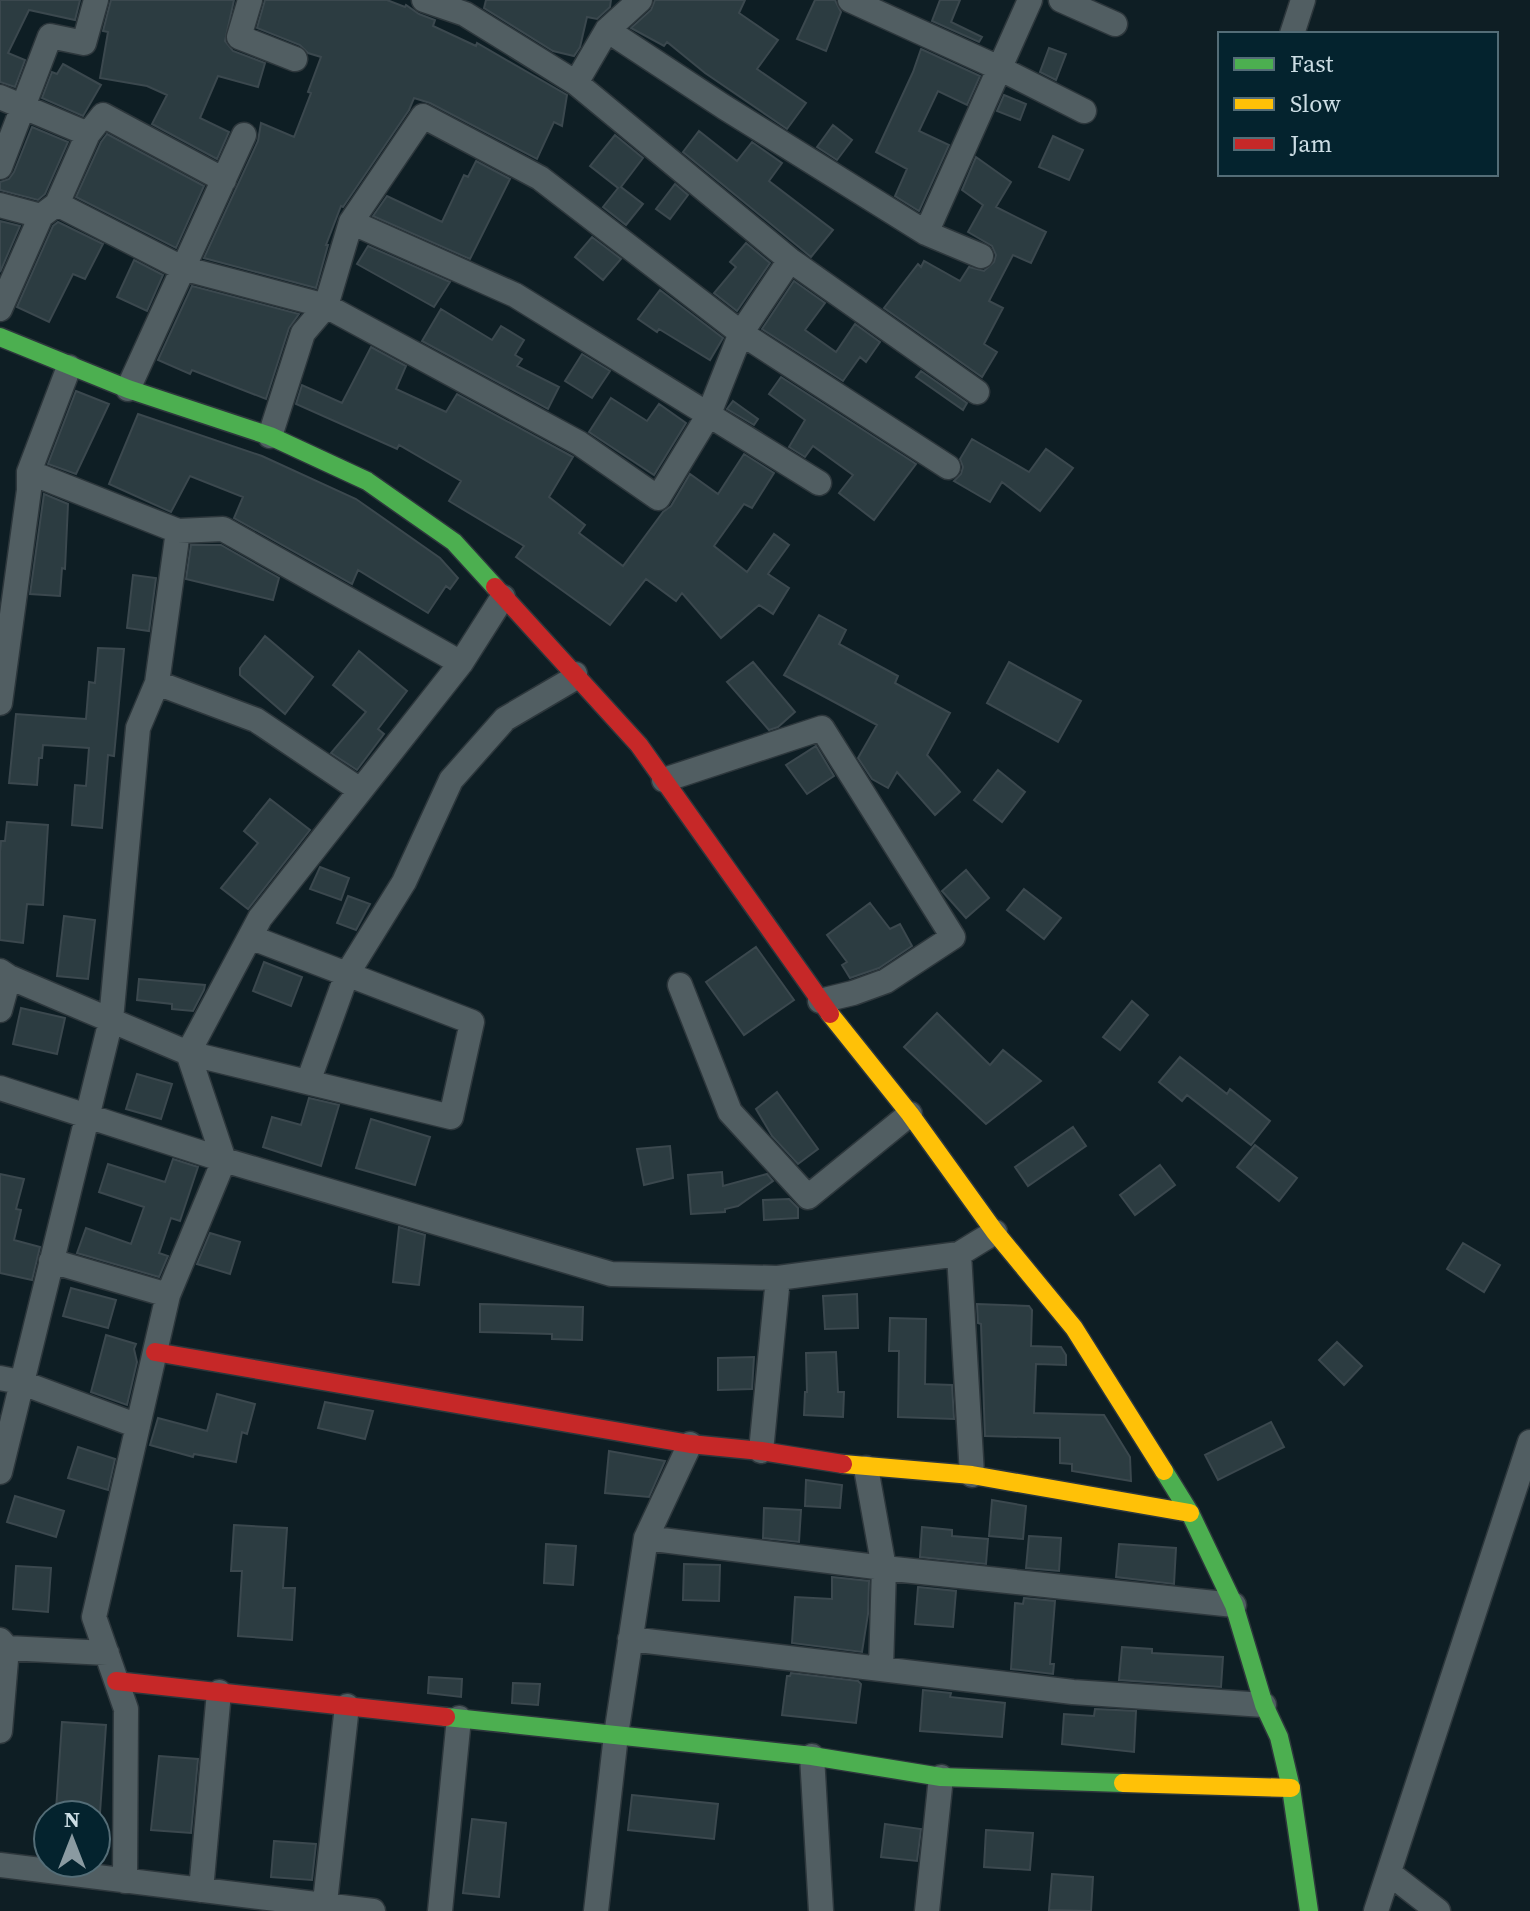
<svg xmlns="http://www.w3.org/2000/svg" width="1530" height="1911" font-family="'Source Serif 4',serif">
<style>
.building{fill:#2c3c41;stroke:#3b484e;stroke-width:2}
.lines{fill:none;stroke-linecap:round;stroke-linejoin:round}
.street-casing{stroke:#2d373c;stroke-width:27}
.fast-casing{stroke:#2d373c;stroke-width:21}
.slow-casing{stroke:#2d373c;stroke-width:21}
.jam-casing{stroke:#2d373c;stroke-width:21}
.street{stroke:#515e62;stroke-width:24}
.fast{stroke:#4caf50;stroke-width:18}
.slow{stroke:#ffc107;stroke-width:18}
.jam{stroke:#c62828;stroke-width:18}
</style>
<rect width="100%" height="100%" fill="#0e1e24"/>
<path class="building" d="M0,0H80L75,20L29,10L8,53L25,60L15,87L0,82Z
M111,0H234L225,41L233,51L265,63L258,87L218,76L200,118L229,132L217,159L152,124L167,95L147,86L100,78L108,32L103,31Z
M265,0H387L405,7L406,5L419,14L435,20L433,26L476,46L477,43L567,95L562,126L554,122L537,159L430,103L414,98L409,110L343,207L341,206L326,245H328L316,288L204,258L258,141L261,123L294,137L311,93L308,92L321,57L308,53L300,45L257,28Z
M486,0H611L610,7L597,19L587,17L580,47L574,56L553,51L484,8Z
M655,0H745L739,13L778,40L757,69L806,103L787,129L705,73L667,42L664,46L631,28L651,10Z
M815,0H835L841,12L826,51L797,39Z
M940,0H960L951,22L982,37L979,42L932,21Z
M1049,48L1066,54L1056,80L1040,72Z
M921,49L980,76L967,105L938,91L919,131L949,145L919,211L895,196L907,169L876,152L913,72Z
M63,64L101,85L83,116L42,98L52,72L57,74Z
M1004,95L1026,104L1020,120L997,111Z
M833,125L852,140L837,160L817,147Z
M32,127L68,142L45,194L38,200L0,190V182L9,179L14,172Z
M699,131L737,161L752,142L782,163L769,181L833,230L811,257L683,152Z
M107,134L204,186L176,248L76,197L101,142Z
M615,135L643,158L621,187L643,204L626,225L603,207L618,188L590,166Z
M1053,136L1083,150L1069,180L1039,167Z
M976,157L1011,182L996,207L1046,232L1031,263L1013,255L989,301L1003,308L984,344L997,352L982,377L884,308L918,264L921,267L924,261L960,281L969,267L984,271L994,262L996,255L992,246L968,232L983,205L962,190Z
M476,161L510,179L470,259L373,216L387,196L442,222L464,175L468,177Z
M675,184L688,195L670,219L656,209Z
M0,221L20,226L0,272Z
M58,222L103,244L85,279L73,274L49,322L17,307L53,226Z
M592,237L621,259L603,280L575,257Z
M746,243L770,263L737,311L714,293L736,267L730,262Z
M368,246L450,282L434,307L357,264Z
M134,260L163,275L147,311L117,297Z
M794,281L825,303L805,330L836,352L855,324L880,342L866,362L860,357L843,381L762,329Z
M192,286L299,314L289,328L266,399L192,370L190,374L158,360Z
M660,290L723,338L710,360L659,329L657,332L638,319Z
M441,309L492,340L501,326L524,340L515,355L522,359L517,366L559,387L548,409L422,341Z
M371,347L406,366L396,389L446,412L457,394L573,457L549,497L585,525L579,533L623,566L663,512L671,506L690,474L718,494L744,454L774,473L752,508L744,504L714,546L747,572L774,534L789,545L768,574L789,588L773,614L759,605L721,638L682,593L676,601L646,579L610,625L516,557L524,546L449,501L461,481L399,445L397,449L296,404L302,385L342,403Z
M582,354L610,371L592,398L565,381Z
M921,371L967,403L963,410L916,377Z
M781,377L916,464L874,520L839,493L853,475L813,446L805,457L789,447L805,420L769,394Z
M76,391L109,404L76,474L48,464Z
M611,398L647,421L659,404L686,423L654,475L589,432Z
M733,401L758,419L754,425L727,409Z
M138,414L262,456L356,499L440,558L458,578L450,589L446,586L428,613L358,570L352,584L234,518L243,497L190,476L171,512L109,484Z
M972,439L1029,472L1046,449L1073,468L1040,511L1002,482L990,502L954,481L961,474L963,467L960,459Z
M44,494L68,504L65,569L62,568L60,596L30,594Z
M191,545H221L279,578L273,600L186,579Z
M133,575L156,578L149,631L127,628Z
M819,615L846,630L839,644L898,676L895,683L950,713L927,755L960,792L935,815L897,772L888,788L872,779L858,758L877,725L784,675Z
M265,636L313,677L285,714L240,675V668Z
M98,648L124,649L114,756L108,755L102,828L72,825L75,785L86,786L89,748L43,745L42,758H39L37,785L9,783L16,714L86,719L89,682L95,683Z
M359,651L407,691L378,729L384,734L357,770L331,753L366,712L333,685Z
M753,662L795,712L778,727L769,730L727,682Z
M1009,662L1081,701L1058,742L987,703Z
M816,746L834,776L807,794L786,765Z
M998,770L1025,792L1002,822L974,800Z
M270,799L310,830L248,909L221,888L258,843L244,831Z
M7,822L48,825L43,905L27,904L23,943L0,940V852L1,841H5Z
M320,867L349,878L341,900L310,889Z
M966,870L989,898L966,918L942,891Z
M1024,889L1061,918L1044,939L1007,910Z
M348,896L370,904L356,930L337,923Z
M870,903L890,929L900,924L912,946L879,968L850,978L842,965L847,962L827,935Z
M64,916L95,920L88,979L57,976Z
M756,947L794,1000L744,1035L706,982Z
M264,962L302,977L291,1006L253,991Z
M139,979L205,985L204,990L193,1011L172,1009V1004L137,1000Z
M1132,1001L1148,1015L1120,1050L1103,1037Z
M21,1008L65,1018L57,1054L13,1044Z
M937,1013L990,1065L1003,1050L1041,1081L986,1124L904,1047Z
M1180,1057L1227,1094L1230,1089L1270,1121L1251,1145L1187,1095L1182,1101L1159,1082Z
M137,1074L172,1084L161,1119L126,1109Z
M777,1092L818,1149L798,1164L772,1136L756,1109Z
M309,1098L339,1105L321,1166L263,1147L272,1117L301,1125Z
M371,1119L430,1137L415,1185L356,1168Z
M1073,1127L1086,1146L1028,1186L1015,1167Z
M1255,1145L1297,1178L1279,1201L1237,1167Z
M670,1146L673,1178L644,1185L637,1149Z
M173,1159L198,1167L180,1221L171,1218L159,1253L168,1256L159,1277L77,1253L86,1228L131,1244L144,1207L99,1192L108,1164L165,1182Z
M1160,1165L1175,1185L1135,1215L1120,1195Z
M722,1172L723,1186L767,1174L773,1181L738,1206L725,1209V1212L691,1214L688,1175Z
M0,1174L24,1179L16,1209L21,1210L14,1240L40,1247L32,1280L0,1273Z
M789,1199L798,1208V1218L764,1220L763,1200Z
M399,1227L425,1235L419,1285L393,1282Z
M210,1233L240,1242L230,1274L197,1264Z
M1463,1243L1500,1265L1484,1292L1447,1269Z
M71,1288L116,1300L108,1328L63,1316Z
M857,1294L858,1328L825,1329L823,1296Z
M480,1304L583,1307L582,1340L552,1339V1334L480,1332Z
M977,1304L1029,1306L1032,1310L1031,1346L1061,1347L1066,1355V1365L1036,1364L1034,1413L1104,1415L1130,1457L1131,1481L1072,1471V1464L1060,1463V1438L985,1436L981,1324L978,1323Z
M890,1318L926,1319L925,1384L952,1385L954,1419L898,1417L899,1351H889Z
M106,1335L136,1344L134,1349L137,1362L127,1405L91,1392Z
M1337,1342L1362,1366L1344,1385L1319,1360Z
M836,1352L838,1392H844L843,1417L804,1415L805,1392H807L806,1353Z
M754,1357L752,1389L718,1390V1358Z
M217,1394L255,1404L247,1434L242,1432L236,1462L194,1454L193,1457L150,1445L158,1418L207,1431Z
M325,1402L373,1411L365,1439L318,1428Z
M1271,1422L1284,1447L1218,1480L1205,1455Z
M78,1447L115,1459L108,1490L68,1478Z
M609,1451L665,1461L649,1497L605,1493Z
M806,1480L842,1485L840,1508L805,1506Z
M15,1496L64,1511L56,1537L7,1522Z
M992,1500L1026,1506L1023,1539L989,1536Z
M764,1508L801,1510L799,1542L763,1538Z
M234,1525L287,1528L283,1588H295L292,1640L238,1636L242,1571H231Z
M922,1527L952,1530V1536L988,1539L986,1564L920,1557Z
M1029,1536L1061,1538L1059,1571L1026,1568Z
M546,1544L576,1546L573,1585L544,1583Z
M1119,1544L1176,1548L1174,1584L1116,1577Z
M684,1564L720,1565L719,1601L683,1600Z
M16,1566L51,1568L48,1612L13,1609Z
M832,1577L869,1581L868,1614L862,1652L792,1643L795,1597L832,1599Z
M918,1587L956,1591L953,1627L915,1624Z
M1024,1598L1055,1601L1050,1664H1054L1053,1674L1011,1669L1015,1603L1023,1604Z
M1122,1647L1152,1649V1653L1223,1657L1221,1687L1119,1680Z
M791,1673L858,1681L861,1684L856,1723L782,1715L787,1676H790Z
M429,1677L462,1679L461,1697L428,1693Z
M513,1683L540,1684L538,1705L512,1703Z
M923,1690L951,1693L950,1697L1005,1703L1002,1737L920,1731Z
M1095,1709L1136,1711L1134,1752L1062,1744L1064,1714L1094,1716Z
M62,1722L106,1725L100,1813L56,1810Z
M159,1756L198,1759L191,1833L151,1830Z
M632,1795L718,1804L714,1839L628,1830Z
M472,1819L506,1823L499,1897L463,1893Z
M885,1824L921,1829L917,1861L881,1857Z
M986,1830L1033,1833L1030,1870L984,1867Z
M274,1841L316,1844L312,1880L271,1877Z
M1052,1874L1093,1877L1091,1911L1049,1910Z"/>
<g class="lines">
<g class="street-casing">
<path id="street" d="M250,0L239,37L295,59
M424,0L465,14L576,83L790,260L977,392
M850,0L999,68L1084,111
M1061,0L1115,24
M607,30L724,107L926,233L981,256
M1292,34L1303,0
M576,83L607,30L640,0
M0,97L88,134
M0,167L50,36L84,43L96,0
M57,204L182,268L326,306L579,443L658,498L708,416L741,333L790,260
M0,205L41,216
M351,222L515,295L819,483
M926,233L1030,0
M0,309L41,216L57,204L88,134L103,115L224,180
M128,389L244,135
M270,436L303,333L326,306L351,222L423,116L540,178L741,333L948,467
M29,472L178,531L223,529L461,663
M157,683L256,720L360,790
M0,703L29,490V472L69,367
M664,780L822,728L953,937L886,981L853,993L820,1001
M0,971L9,977L0,1010
M9,977L188,1053L260,918L461,663L503,597
M680,985L730,1112L808,1197L910,1114
M188,1053L451,1117L472,1022L250,937
M308,1082L347,974L404,882L451,780L505,719L573,679L575,674
M0,1088L224,1160L611,1274L778,1278L959,1254L995,1232
M959,1254L972,1475
M51,1261L168,1295
M0,1378L20,1382L138,1426
M761,1451L778,1278
M866,1468L884,1568L881,1668
M0,1472L111,1020L138,728L157,683L178,531
M646,1538L884,1568L1234,1605
M630,1639L1073,1692L1264,1705
M0,1640L7,1648L0,1731
M7,1648L107,1653
M812,1756L821,1911
M0,1865L373,1911
M1389,1873L1438,1911
M125,1881L126,1709L94,1617L168,1295L224,1160L188,1053
M201,1890L219,1692
M324,1911L347,1706
M440,1911L459,1718
M596,1911L616,1735L646,1538L690,1444
M927,1911L941,1777
M1376,1911L1530,1442"/>
</g>
<g class="fast-casing">
<path id="fast" d="M0,337L128,389L270,436L367,481L454,542L495,587
M1164,1471L1190,1513L1234,1605L1264,1705L1279,1737L1291,1788L1309,1911
M446,1717L812,1756L941,1777L1123,1783"/>
</g>
<g class="slow-casing">
<path id="slow" d="M830,1014L910,1114L995,1232L1074,1328L1164,1471
M843,1464L972,1475L1190,1513
M1123,1783L1291,1788"/>
</g>
<g class="jam-casing">
<path id="jam" d="M495,587L639,745L830,1014
M155,1352L690,1444L761,1451L843,1464
M116,1681L446,1717"/>
</g>
<use href="#street" class="street"/>
<use href="#fast" class="fast"/>
<use href="#slow" class="slow"/>
<use href="#jam" class="jam"/>
</g>
<rect x="1218" y="32" width="280" height="144" fill="#04232e" stroke="#546d77" stroke-width="2"/>
<rect x="1234" y="58" width="40" height="12" fill="#4caf50" stroke="#546d77" stroke-width="2"/>
<text x="1290" y="72" font-size="24" fill="#ccdde4">Fast</text>
<rect x="1234" y="98" width="40" height="12" fill="#ffc107" stroke="#546d77" stroke-width="2"/>
<text x="1290" y="112" font-size="24" fill="#ccdde4">Slow</text>
<rect x="1234" y="138" width="40" height="12" fill="#c62828" stroke="#546d77" stroke-width="2"/>
<text x="1290" y="152" font-size="24" fill="#ccdde4">Jam</text>
<g transform="translate(72 1839)"><circle r="38" fill="#04232e" stroke="#546d77" stroke-width="2"/>
<path d="M0-6L14 30L0 20L-14 30Z" fill="#8a9aa1"/>
<text y="-12" font-size="22" font-weight="bold" text-anchor="middle" fill="#ccdde4">N</text>
</g>
</svg>
